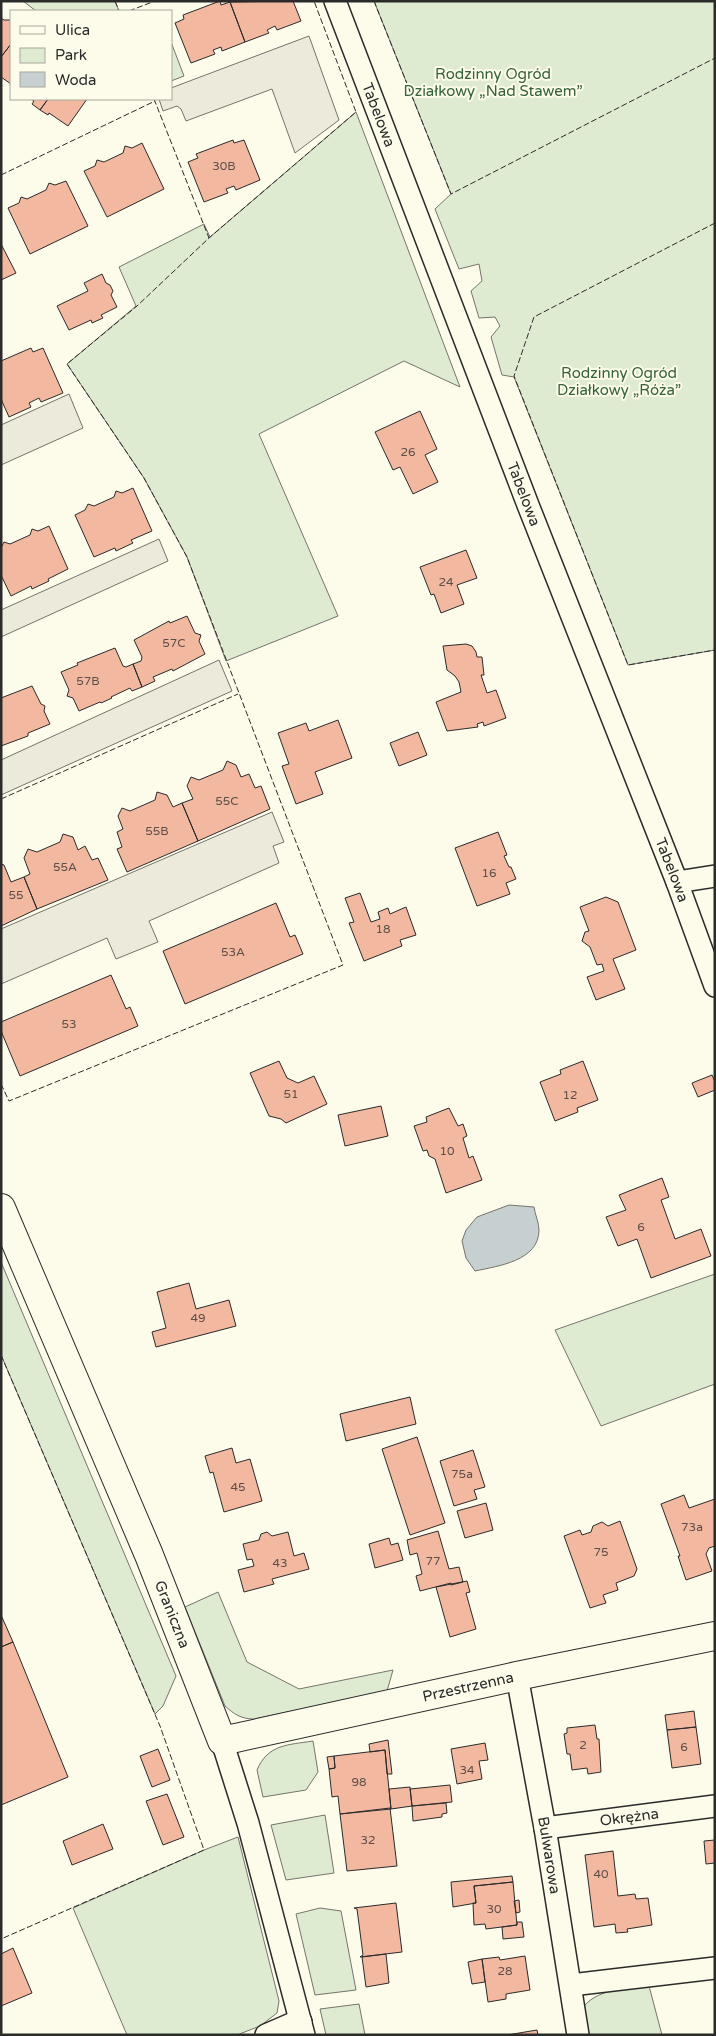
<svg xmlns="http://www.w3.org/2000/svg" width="716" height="2036" font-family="'Varela Round',sans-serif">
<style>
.green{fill:#deebd1;stroke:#74746e}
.parking{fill:#eceadb;stroke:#74746e}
.water{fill:#c7d0d0;stroke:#74746e}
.building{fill:#f2b8a0;stroke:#2b2b2b}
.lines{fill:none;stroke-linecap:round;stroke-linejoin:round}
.street-casing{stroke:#2b2b2b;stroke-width:24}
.secondary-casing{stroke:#2b2b2b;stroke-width:30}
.street{stroke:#fdfbea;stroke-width:21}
.secondary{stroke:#fdfbea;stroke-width:28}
.fence{stroke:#2b2b2b;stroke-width:1;stroke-dasharray:6 2.5;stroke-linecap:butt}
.labels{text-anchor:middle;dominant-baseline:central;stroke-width:4;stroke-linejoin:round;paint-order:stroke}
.number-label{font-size:12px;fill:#5d4e48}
.park-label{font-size:15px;fill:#34623c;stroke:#fdfbea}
.street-label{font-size:15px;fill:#2b2b2b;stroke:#fdfbea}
</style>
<rect width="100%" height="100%" fill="#fdfbea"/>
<path class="green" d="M23,1H115L119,11H36Z
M374,1H715V650L628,665L514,377L502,375L491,337L500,326L495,317L479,318L471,291L482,281L479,264L459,269L435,209L451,194Z
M171,42L184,76L171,81Z
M356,112L460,387L404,361L259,434L338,616L226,661L187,557L144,478L67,364L136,306L119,267L204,224L210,237Z
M1,1262L176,1676L163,1706L155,1714L1,1355Z
M715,1274V1384L601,1426L555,1330Z
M218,1592L247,1662L299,1689L393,1670L387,1691L254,1719C241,1719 234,1714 225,1706L185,1607Z
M313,1741L318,1772L306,1790L263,1797L257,1770C268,1744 288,1745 313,1741Z
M325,1815L334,1873L286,1880L271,1825Z
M238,1837L279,2001L277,2013L260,2026L237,2035H127L73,1908L204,1850Z
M320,1908L341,1911L356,1990L315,1995L296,1914Z
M649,1986L662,2035H585L584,2006C600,1988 626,1989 649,1986Z
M359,2004L365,2035H326L320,2009Z"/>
<path class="parking" d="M309,36L339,120L295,153L272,89L186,121L181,109L177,106L163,111L159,99H171V88Z
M69,394L83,428L1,465V425Z
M159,539L168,561L1,637V610Z
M219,660L232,691L1,795V760Z
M272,812L284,842L273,846L279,863L149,921L158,942L116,959L107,938L1,984V929Z"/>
<path class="water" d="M509,1205L534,1207C535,1214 539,1223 539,1230C539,1261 498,1266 475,1271L466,1258L462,1241L466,1230L477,1217Z"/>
<path class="building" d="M220,1L221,5L230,2L245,42L222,51L221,47L213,50L215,54L191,63L175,23L184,19L183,15Z
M293,1L301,21L277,30L275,26L267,30L269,33L245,42L230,2Z
M1,18L4,20H11V44L1,57Z
M11,44V84L1,77V57Z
M31,99H48L40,110L32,104L34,101Z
M48,99H87L68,126L49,113L48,115L40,110Z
M233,140L234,143L244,140L260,180L236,190L234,186L226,189L228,193L204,202L188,162L198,158L196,154Z
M142,143L164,189L107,217L84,171L95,166L97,160L104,162L123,153L125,146L132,148Z
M66,181L88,226L30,254L8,208L19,203L21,197L27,199L46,190L49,183L55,185Z
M1,244L16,273L1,280Z
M102,274L106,283L110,285L113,291L111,295L117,307L101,315L103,318L92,323L91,320L69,330L57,306L88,291L84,283Z
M31,348L33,352L43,348L63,393L41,402L39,398L29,403L31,407L9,417L1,399V361Z
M420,411L437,449L425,455L438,482L413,494L400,467L393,470L375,432Z
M133,488L152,531L131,540L133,543L116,551L115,548L94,557L75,515L85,510L88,504L94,506L114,497L116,491L122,493Z
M49,526L68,569L48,579L49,581L32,589L31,586L11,596L1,575V548L4,542L10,544L30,535L32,529L38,531Z
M466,550L477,578L457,585L464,604L441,613L434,594L431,595L420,567Z
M187,616L195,633L201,635L199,641L205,654L173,671L172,669L153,677L155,681L142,687L133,664L141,661L142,657L134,640L169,621L170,623Z
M466,644L472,646L476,652L477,657H482L484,675H481L487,693L496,690L506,718L484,726L483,722L477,724L478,727L447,731L436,702L461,692L459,682L455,676L447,670L443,646Z
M115,648L123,666L126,667L133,664L142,687L132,691L130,688L111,697L112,698L101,703L100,702L79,711L73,698L67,696L69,690L61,672L78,665L77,663Z
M32,686L41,704L45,706L44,711L50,724L28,733V736L1,746V698Z
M338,720L352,758L315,772L323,794L296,804L282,766L289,764L278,733L306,723L309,731Z
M418,732L427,755L399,766L390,743Z
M227,761L236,765L241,777L249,774L255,788L261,786L270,809L198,841L182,803L193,799L187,786L191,777L199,780L223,770Z
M157,792L167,795L173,807L182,803L198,841L127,872L117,849L122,847L117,832L123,829L118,816L122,808L130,811L155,800Z
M498,832L507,855L504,856L509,867H511L516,879L506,883L510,894L477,906L455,848Z
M63,834L73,837L78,850L85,846L92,860L98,858L108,880L37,909L24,877L30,874L24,858L28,849L37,852L60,842Z
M1,864L4,865L11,882L24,877L37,909L1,926Z
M360,893L371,922L380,919L378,912L388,908L390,914L406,907L416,935L400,940L402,946L364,961L349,923L354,922L345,898Z
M606,897L618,902L636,950L613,959L625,989L596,1000L587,977L604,971L602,964L597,965L590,947L582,941L585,932L589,931L580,907Z
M276,903L290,937L295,935L303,954L185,1004L163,951Z
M111,975L126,1009L130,1007L138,1026L20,1076L1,1031V1022Z
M279,1061L287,1078L298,1083L314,1076L327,1104L286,1123L281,1119L269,1116L250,1073Z
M583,1061L598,1100L577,1108L578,1112L555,1121L540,1082L561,1074L560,1070Z
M712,1075L715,1082V1090L698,1097L692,1083Z
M381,1106L388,1136L345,1146L338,1115Z
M449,1108L458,1126L463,1124L467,1136L463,1138L469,1158L473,1156L482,1180L446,1193L435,1159L429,1156L427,1150L423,1151L414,1126L427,1122L426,1117Z
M662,1178L669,1197L661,1200L675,1239L701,1229L711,1256L651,1278L637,1239L618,1246L606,1217L626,1210L619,1195Z
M189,1283L196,1309L229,1300L236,1326L156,1347L152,1332L166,1328L157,1292Z
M410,1397L416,1424L346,1441L340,1414Z
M417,1437L445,1523L410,1535L382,1449Z
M232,1448L236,1463L250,1459L262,1501L224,1512L213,1472L210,1473L205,1456Z
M473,1450L485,1487L474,1490L477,1499L454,1506L440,1461Z
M684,1495L689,1508L715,1499V1546L709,1548L706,1554L712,1571L686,1580L678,1556H680L661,1504Z
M486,1503L493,1530L465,1538L457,1511Z
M620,1521L637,1569L634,1576L616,1583L618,1590L603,1595L606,1603L590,1608L564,1536L580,1530L582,1535L591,1532L593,1526L602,1522L608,1526Z
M438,1531L449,1569L459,1567L463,1582L451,1585V1583L420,1591L416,1576L422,1574L417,1553L410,1555L407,1540Z
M267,1532L272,1536L288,1532L294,1556L304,1553L309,1569L272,1579L274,1584L244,1592L238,1570L254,1566L252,1559L247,1560L243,1544L259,1540L261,1534Z
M389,1538L391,1545L398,1543L403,1560L375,1568L369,1544Z
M467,1581L470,1592L466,1593L476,1629L450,1637L436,1587Z
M1,1615L13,1642L1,1647Z
M13,1642L68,1777L1,1805V1647Z
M694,1711L696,1727L667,1730L665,1715Z
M595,1725L597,1739H599L601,1772L588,1774L587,1768L572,1770L570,1754H567L564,1734L567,1733V1728Z
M696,1727L701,1764L672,1768L667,1730Z
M388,1740L392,1774H387L385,1750L370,1752L369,1744Z
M485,1743L488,1760L479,1761L482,1779L457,1784L451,1749Z
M158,1749L170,1780L152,1787L140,1756Z
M385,1750L391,1809L340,1814L338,1796L332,1797L329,1769L335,1768L334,1756Z
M334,1756L335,1768L329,1769L327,1757Z
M450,1785L452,1802L412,1806L410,1789Z
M410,1787L412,1806L391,1809L389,1789Z
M167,1794L184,1837L163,1845L146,1801Z
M446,1803L447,1813L442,1814V1817L413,1821L412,1806Z
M390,1808L397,1866L347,1871L340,1814Z
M103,1824L113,1849L72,1865L63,1841Z
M715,1840V1863L706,1864L704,1841Z
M613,1851L618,1896L635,1894L636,1899L648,1898L652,1925L627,1929L628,1932L616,1933L615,1924L594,1927L585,1855Z
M512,1876L513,1882L474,1886L476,1903L453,1907L451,1882Z
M513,1882L517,1925L486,1929L485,1924L474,1925L473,1903H476L474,1886Z
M519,1900L520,1912L516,1913L514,1901Z
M396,1903L402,1952L360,1957L363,1955L357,1909L354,1908Z
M517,1922H522L524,1937L503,1939L502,1927L517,1925Z
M13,1948L32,1993L1,2006V1954Z
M386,1954L389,1983L366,1987L362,1957Z
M525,1956L530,1990L506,1994V1999L488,2002L482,1959L499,1957L500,1960Z
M482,1959L485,1982L472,1984L468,1962Z
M537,2030L538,2035H507Z"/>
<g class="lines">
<g class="street-casing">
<g id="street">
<path id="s1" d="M335,1L528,505L677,882L715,986"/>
<path d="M677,882L715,876"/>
<path id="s2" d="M517,1676L545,1828L578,2035"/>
<path d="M222,1741L248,1823L304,2035"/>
<path id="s3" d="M545,1828L715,1806"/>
<path d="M571,1985L715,1968"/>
<path d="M266,2035L296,2022H301"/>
</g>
</g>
<g class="secondary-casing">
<g id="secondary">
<path id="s4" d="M1,1208L149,1555L222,1741L517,1676L715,1636"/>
</g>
</g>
<use href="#street" class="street"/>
<use href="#secondary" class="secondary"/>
<path class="fence" d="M115,1L119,11
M374,1L451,194L715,58
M129,11L155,1
M154,99L209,238
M1,175L155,101
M715,223L534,317L514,376L628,665L715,650
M1,799L238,694
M1,1084L9,1101L343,965L187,557L144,478L67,364L137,306L209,238L356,112L314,1
M1,1355L160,1726L204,1850L1,1939"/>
</g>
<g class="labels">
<g class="number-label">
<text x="224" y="166">30B</text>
<text x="408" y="452">26</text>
<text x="446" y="582">24</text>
<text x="174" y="643">57C</text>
<text x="88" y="681">57B</text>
<text x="227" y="801">55C</text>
<text x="157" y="831">55B</text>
<text x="65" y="867">55A</text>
<text x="489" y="873">16</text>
<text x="16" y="895">55</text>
<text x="383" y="929">18</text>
<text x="233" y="952">53A</text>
<text x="69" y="1024">53</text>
<text x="291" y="1094">51</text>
<text x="570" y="1095">12</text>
<text x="447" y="1151">10</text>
<text x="641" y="1227">6</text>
<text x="198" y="1318">49</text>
<text x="462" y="1474">75a</text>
<text x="238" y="1487">45</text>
<text x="692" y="1527">73a</text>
<text x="601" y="1552">75</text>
<text x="433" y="1561">77</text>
<text x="280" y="1563">43</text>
<text x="583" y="1745">2</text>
<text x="684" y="1747">6</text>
<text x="467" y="1770">34</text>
<text x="359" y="1782">98</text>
<text x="368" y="1840">32</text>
<text x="601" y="1874">40</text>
<text x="494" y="1909">30</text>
<text x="505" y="1971">28</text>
</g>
<g class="park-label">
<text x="493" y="74">Rodzinny Ogród<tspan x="493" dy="17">Działkowy „Nad Stawem”</tspan></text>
<text x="619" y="373">Rodzinny Ogród<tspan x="619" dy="17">Działkowy „Róża”</tspan></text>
</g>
<g class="street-label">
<text stroke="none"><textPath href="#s1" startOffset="122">Tabelowa</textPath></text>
<text stroke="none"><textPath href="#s1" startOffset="528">Tabelowa</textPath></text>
<text stroke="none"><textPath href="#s1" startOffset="932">Tabelowa</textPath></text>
<text stroke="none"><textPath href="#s4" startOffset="441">Graniczna</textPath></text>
<text stroke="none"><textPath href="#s4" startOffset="829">Przestrzenna</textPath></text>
<text stroke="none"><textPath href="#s3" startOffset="85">Okrężna</textPath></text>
<text stroke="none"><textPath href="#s2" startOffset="182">Bulwarowa</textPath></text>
</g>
</g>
<rect width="716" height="2036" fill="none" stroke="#2b2b2b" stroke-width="5"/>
<rect x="10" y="10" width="162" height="90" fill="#fdfbea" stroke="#a9a89e"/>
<rect x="20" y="26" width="25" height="8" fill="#fdfbea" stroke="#a9a89e"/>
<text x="55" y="35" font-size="15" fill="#2b2b2b">Ulica</text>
<rect x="20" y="48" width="25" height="15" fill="#deebd1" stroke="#a9a89e"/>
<text x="55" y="60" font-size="15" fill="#2b2b2b">Park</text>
<rect x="20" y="72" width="25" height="15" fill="#c7d0d0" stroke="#a9a89e"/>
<text x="55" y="85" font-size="15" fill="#2b2b2b">Woda</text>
</svg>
